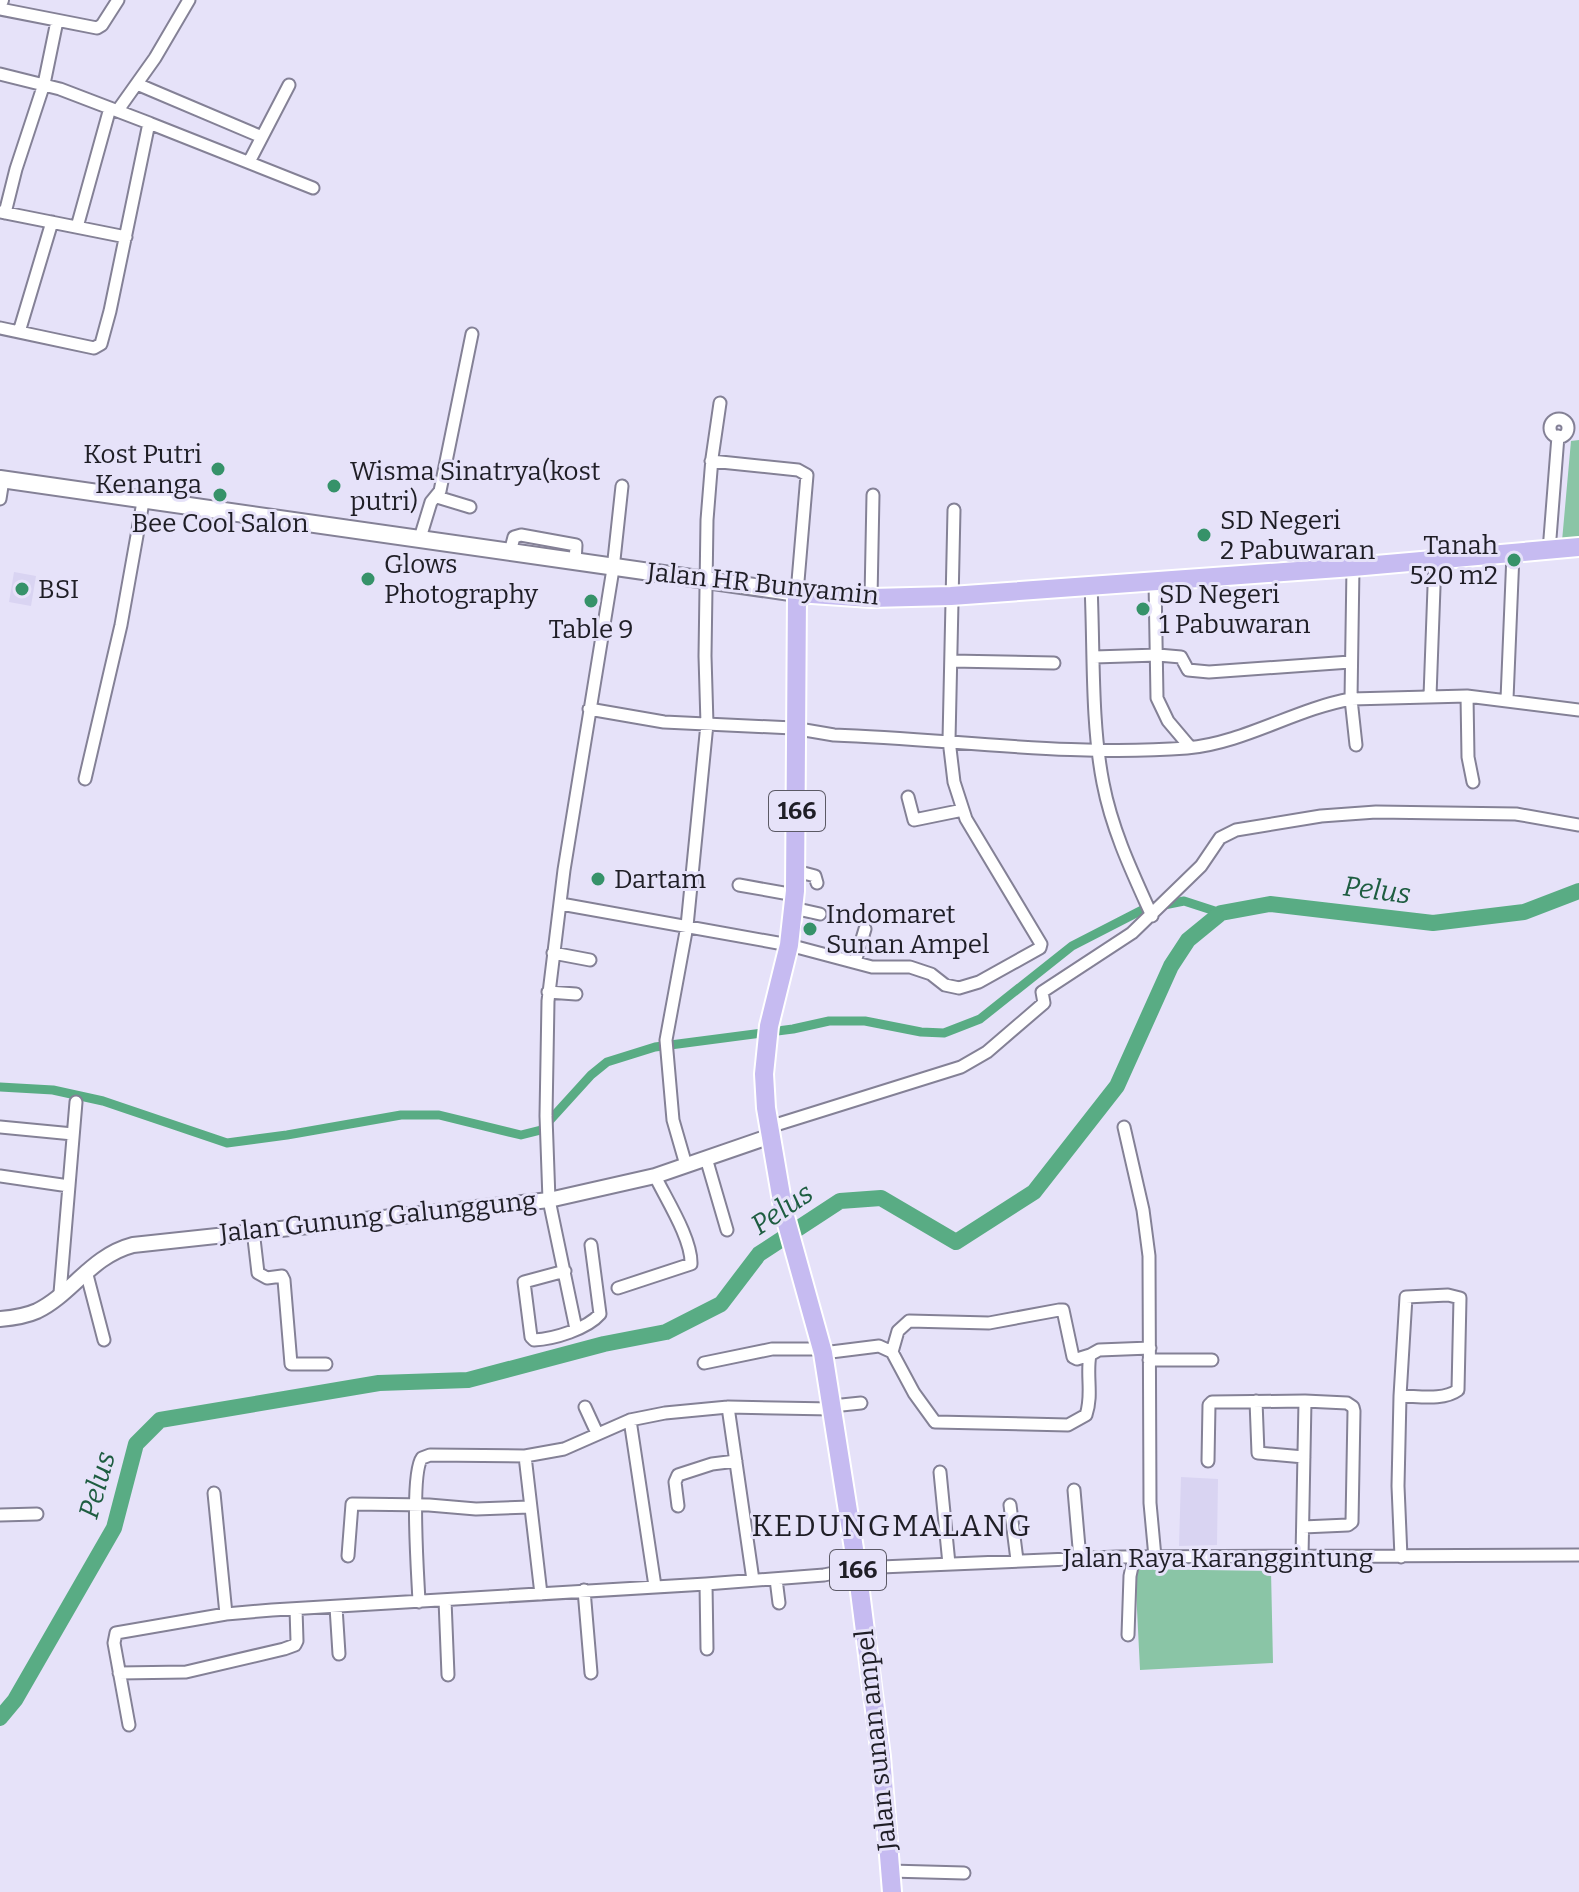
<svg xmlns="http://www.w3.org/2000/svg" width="1579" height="1892" font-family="Bitter,serif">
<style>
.built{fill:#d9d4f2}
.green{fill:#8ac5a6}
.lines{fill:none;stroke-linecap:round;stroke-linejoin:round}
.canal{stroke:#59ac84;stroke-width:9}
.river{stroke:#59ac84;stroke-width:16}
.minor-casing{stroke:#848196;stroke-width:15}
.tertiary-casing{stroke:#848196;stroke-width:18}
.secondary-casing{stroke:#848196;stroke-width:20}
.primary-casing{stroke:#fff;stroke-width:22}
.minor{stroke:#fff;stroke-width:11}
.tertiary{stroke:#fff;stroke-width:14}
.secondary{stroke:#fff;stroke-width:16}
.primary{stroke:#c6bbf1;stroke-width:18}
.poi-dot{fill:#369269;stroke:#e6e2f9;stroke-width:3}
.labels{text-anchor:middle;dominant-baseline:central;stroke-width:6;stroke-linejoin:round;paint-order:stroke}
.shield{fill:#e6e2f9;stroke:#5b5965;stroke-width:2}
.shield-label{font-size:24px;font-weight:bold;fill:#1f1e26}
.poi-label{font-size:26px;fill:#1f1e26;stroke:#e6e2f9;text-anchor:start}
.street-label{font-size:26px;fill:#1f1e26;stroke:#e6e2f9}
.water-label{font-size:28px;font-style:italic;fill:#1e5d41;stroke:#e6e2f9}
.quarter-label{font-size:30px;letter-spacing:2px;fill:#1f1e26;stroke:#e6e2f9}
</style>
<rect width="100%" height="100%" fill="#e6e2f9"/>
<path class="built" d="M14,572L36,576L31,606L9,602Z
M1181,1477L1218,1479L1217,1545L1179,1546Z"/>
<path class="green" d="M1579,440V539L1562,541L1571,441Z
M1135,1569L1271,1571L1273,1663L1140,1670Z"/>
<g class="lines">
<path class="canal" d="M0,1087L53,1090L103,1101L227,1143L287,1135L401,1115H439L521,1135L541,1130L591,1075L607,1062L655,1047L793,1029L829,1021H865L921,1032L944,1033L980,1019L1072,946L1144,909L1184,901L1221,913"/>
<path class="river" d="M0,1718L15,1700L114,1528L136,1444L160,1420L379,1383L468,1380L604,1344L666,1332L721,1304L759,1254L840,1201L881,1198L956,1242L1034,1192L1117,1086L1171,966L1188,940L1221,913L1270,904L1433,923L1524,912L1579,891"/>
<g class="minor-casing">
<path id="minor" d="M0,9L97,28L102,25L118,0
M0,74L60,89L149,123L110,311L101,344L94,348L0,328
M137,84L262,137
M118,110L155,58L189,0
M149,123L313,188
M249,162L289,85
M1,212L126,237
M5,213L16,169L44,84L57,21
M77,227L110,108
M19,332L52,222
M1550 428a9 9 0 1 1 18 0a9 9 0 1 1-18 0Z
M711,461L798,470L807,475L797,593
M437,497L470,507
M0,499L3,480
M420,538L431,502L440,491L472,334
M1549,551L1558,436
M510,552L514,537L521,535L576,545L575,562
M1353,567L1351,699L1467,696L1579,710
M1155,581L1157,698L1168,721L1190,747
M1091,586C1094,649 1091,722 1103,783C1112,830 1132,872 1152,916
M871,598L873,495
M1094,657L1158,655L1181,657L1188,670L1209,672L1350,662
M951,661L1054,663
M1430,696L1435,560
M1467,696L1468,757L1473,782
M1507,699L1513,554
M589,709L664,722L793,728L834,735C951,739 1070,757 1187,748C1244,743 1295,709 1351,699L1356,745
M85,779L121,625L143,502
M908,797L914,820L963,810
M796,871L815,876L817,883
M739,885L795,895
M561,904L789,945L872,967H910L931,974L945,985L959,988L979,982L1040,948L1041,944L966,819L954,782L949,740L954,510
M793,908L820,914
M553,953L590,960
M855,962L865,929
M548,992L576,994
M0,1127L73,1134
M769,1127L961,1067L987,1052L1044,1003L1042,992L1132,933L1201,866L1220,838L1236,830L1321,816L1376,812L1516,814L1579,825
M1124,1127L1143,1210L1149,1256L1150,1503L1155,1557
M706,1158L727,1230
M686,1165L673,1120L666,1040L687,926L707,724L705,656L707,520L712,458L720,403
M0,1176L69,1186
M253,1230L258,1273L267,1278L282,1276L284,1280L291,1364H326
M86,1271L104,1340
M565,1271L524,1282L531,1337L534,1340C554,1339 587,1329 600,1314L591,1245
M618,1288L691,1264C692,1239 666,1199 655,1176
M60,1293L76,1102
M576,1329L549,1200L546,1116L548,1001L564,870L613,569L622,486
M892,1352L898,1331L909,1321L989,1323L1059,1310H1063L1073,1357L1077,1359L1090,1355
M823,1353L879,1346L892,1352L914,1393L935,1422L1068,1425L1086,1415C1093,1395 1086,1375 1090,1355L1099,1350L1150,1348
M1149,1360H1212
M704,1363L772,1349H822
M1400,1396L1406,1297L1448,1295L1460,1298L1458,1390C1443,1401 1418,1396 1400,1396L1398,1486L1401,1557
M1256,1401L1258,1453L1304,1457
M832,1406L861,1403
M585,1407L597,1433
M728,1407L753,1580
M630,1420L655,1586
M525,1456L541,1594
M1208,1461L1209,1405L1212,1402L1305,1401L1302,1557
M940,1472L949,1564
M1074,1490L1080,1559
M214,1493L226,1614
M1010,1505L1017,1560
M678,1506L675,1482L678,1475L712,1464L736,1461
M0,1515L37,1514
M1303,1527L1348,1525L1352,1522L1354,1411L1353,1407L1347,1403L1305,1401
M348,1556L352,1504L429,1505L476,1509L530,1507
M776,1579L779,1603
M706,1584L707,1649
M584,1590L591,1673
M445,1600L448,1675
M419,1602C418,1576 410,1474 422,1458L430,1455L525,1456L564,1449L630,1420L665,1413L728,1407L832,1409
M336,1607L339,1654
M1128,1635L1130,1576L1134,1557
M119,1673L186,1672L284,1649L295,1645L297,1641L296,1609
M129,1725L114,1643L116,1633L226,1614L272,1610L706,1584L824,1575L857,1568L1117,1557L1579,1555
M890,1871L964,1873"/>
</g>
<g class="tertiary-casing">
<path id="tertiary" d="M0,2L1,0
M0,1319C12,1318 26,1316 37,1311C72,1294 91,1256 133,1245L549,1200L655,1176L771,1136"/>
</g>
<g class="secondary-casing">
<path id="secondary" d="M0,479L797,593"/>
</g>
<g class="primary-casing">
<path id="primary" d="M892,1892L881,1757L857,1568L823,1353L784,1213L766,1108L764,1074L769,1026L789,945L795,891L797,593L871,598L951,596L1353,567L1579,547"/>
</g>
<use href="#minor" class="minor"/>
<use href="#tertiary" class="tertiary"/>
<use href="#secondary" class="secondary"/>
<use href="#primary" class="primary"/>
</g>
<g class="poi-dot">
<circle cx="218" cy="469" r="8"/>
<circle cx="334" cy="486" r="8"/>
<circle cx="220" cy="495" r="8"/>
<circle cx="1204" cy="535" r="8"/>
<circle cx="1514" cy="560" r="8"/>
<circle cx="368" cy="579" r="8"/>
<circle cx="22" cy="589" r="8"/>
<circle cx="591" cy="601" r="8"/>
<circle cx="1143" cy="609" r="8"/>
<circle cx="598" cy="879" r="8"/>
<circle cx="810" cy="929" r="8"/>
</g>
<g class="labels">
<g class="shield">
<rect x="769" y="791" width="56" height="40" rx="6"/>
<rect x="830" y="1550" width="56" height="40" rx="6"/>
</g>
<g class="shield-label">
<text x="797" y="811">166</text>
<text x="858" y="1570">166</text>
</g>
<g class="poi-label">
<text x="202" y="454" text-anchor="end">Kost Putri<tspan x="202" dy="30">Kenanga</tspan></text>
<text x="350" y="471">Wisma Sinatrya(kost<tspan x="350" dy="30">putri)</tspan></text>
<text x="1220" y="520">SD Negeri<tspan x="1220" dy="30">2 Pabuwaran</tspan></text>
<text x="220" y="523" text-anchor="middle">Bee Cool Salon</text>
<text x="1498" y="545" text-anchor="end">Tanah<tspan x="1498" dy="30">520 m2</tspan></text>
<text x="384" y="564">Glows<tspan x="384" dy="30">Photography</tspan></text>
<text x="38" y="589">BSI</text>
<text x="1159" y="594">SD Negeri<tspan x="1159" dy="30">1 Pabuwaran</tspan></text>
<text x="591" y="629" text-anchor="middle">Table 9</text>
<text x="614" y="879">Dartam</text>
<text x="826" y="914">Indomaret<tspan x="826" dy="30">Sunan Ampel</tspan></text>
</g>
<g class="street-label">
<text transform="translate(763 584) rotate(6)">Jalan HR Bunyamin</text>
<text transform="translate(378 1217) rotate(-6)">Jalan Gunung Galunggung</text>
<text x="1218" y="1558">Jalan Raya Karanggintung</text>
<text transform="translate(876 1740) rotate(-96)">Jalan sunan ampel</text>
</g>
<g class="water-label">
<text transform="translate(1377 890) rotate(7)">Pelus</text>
<text transform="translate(782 1209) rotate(-34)">Pelus</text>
<text transform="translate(97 1485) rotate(-74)">Pelus</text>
</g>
<g class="quarter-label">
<text x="892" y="1526">KEDUNGMALANG</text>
</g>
</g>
</svg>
